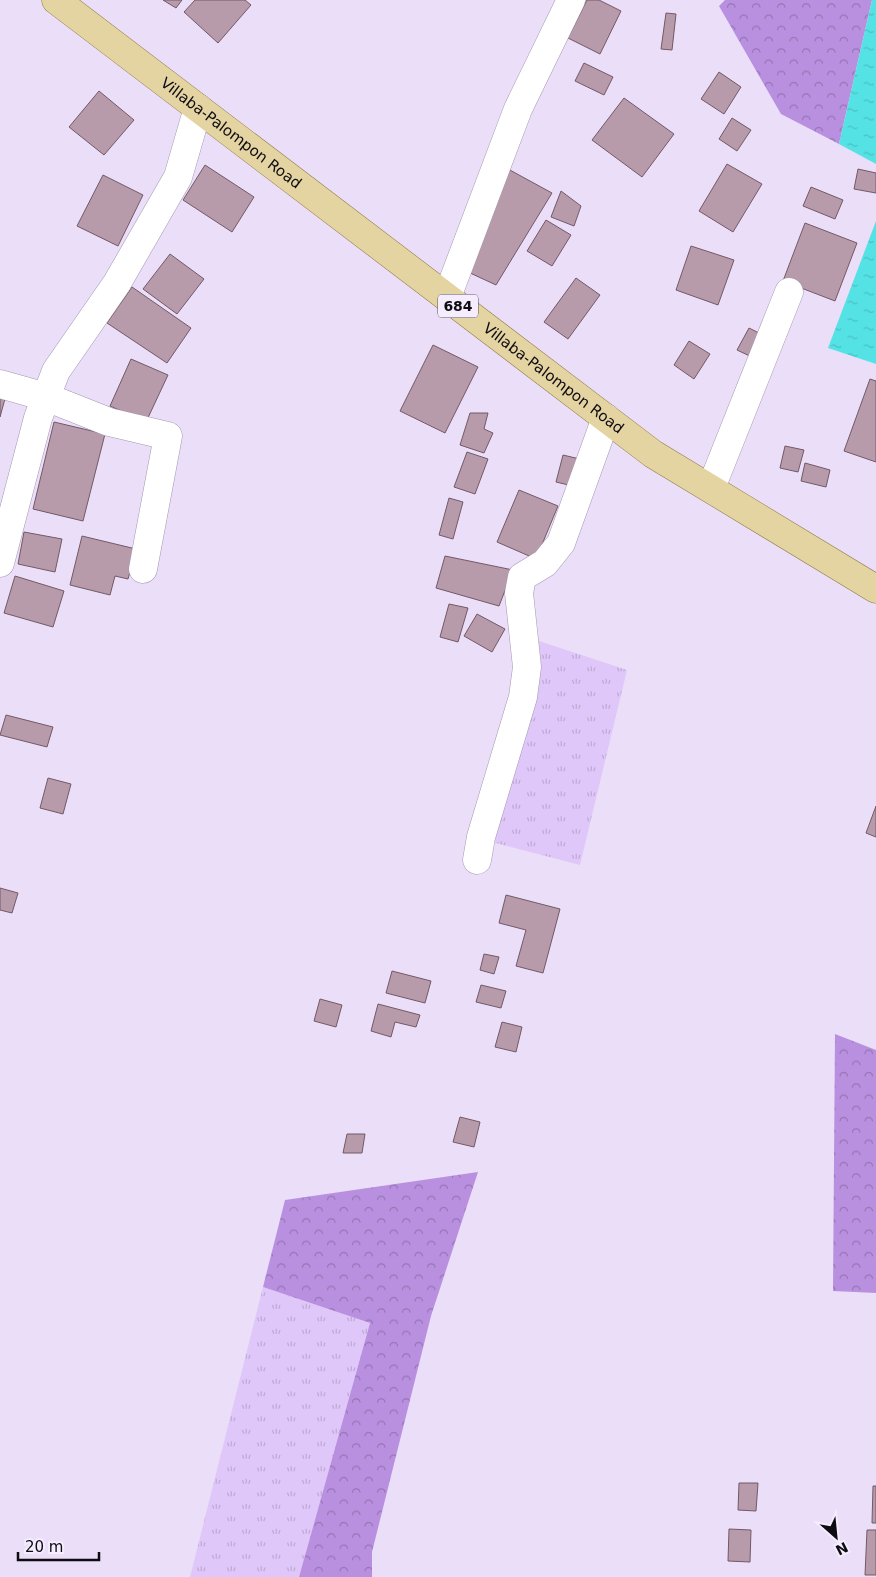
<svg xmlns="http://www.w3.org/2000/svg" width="876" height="1577" font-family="'DejaVu Sans',sans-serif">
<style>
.grass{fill:url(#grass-tufts)}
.forest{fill:url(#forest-crowns)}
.water{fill:url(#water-ripples)}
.building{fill:#b79baa;stroke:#735967}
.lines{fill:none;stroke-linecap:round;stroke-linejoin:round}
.minor-casing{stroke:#a498b1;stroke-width:29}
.primary-casing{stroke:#8e7b46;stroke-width:29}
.minor{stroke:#fff;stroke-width:28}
.primary{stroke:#e4d4a1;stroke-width:28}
.labels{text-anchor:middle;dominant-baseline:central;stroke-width:5;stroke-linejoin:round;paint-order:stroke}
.shield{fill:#f5edfe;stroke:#544f5a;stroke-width:1}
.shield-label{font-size:14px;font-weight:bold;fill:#0f0b13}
.street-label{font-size:15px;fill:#0f0b13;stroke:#f5edfe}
</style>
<defs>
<pattern id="grass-tufts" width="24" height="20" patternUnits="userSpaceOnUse" patternTransform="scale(1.25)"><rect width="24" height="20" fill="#e0c7f9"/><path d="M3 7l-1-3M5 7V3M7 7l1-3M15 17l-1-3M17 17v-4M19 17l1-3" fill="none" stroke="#bfaad5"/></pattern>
<pattern id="forest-crowns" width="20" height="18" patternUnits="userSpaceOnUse" patternTransform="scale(1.25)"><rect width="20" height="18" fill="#b990df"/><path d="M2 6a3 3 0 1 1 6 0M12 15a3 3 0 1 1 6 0" fill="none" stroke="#9574b4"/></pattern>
<pattern id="water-ripples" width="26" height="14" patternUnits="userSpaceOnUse" patternTransform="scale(1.25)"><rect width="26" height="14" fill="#54e2e4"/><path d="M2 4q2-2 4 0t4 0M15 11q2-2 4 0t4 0" fill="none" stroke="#48c1c3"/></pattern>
</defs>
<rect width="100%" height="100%" fill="#ebdef8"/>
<path class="grass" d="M533,639L627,670L580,865L473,837Z
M263,1287L370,1323L299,1577H190Z"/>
<path class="forest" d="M725,0H872L839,144L781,114L719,6Z
M835,1034L876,1050V1293L833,1291Z
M478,1172L431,1316L372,1552V1577H299L370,1323L263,1287L285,1200Z"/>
<path class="water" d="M872,0H876V164L839,144Z
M876,221V364L828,348Z"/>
<path class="building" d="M163,0H182L176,8Z
M195,0H245L251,5L218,43L184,12Z
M587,0H599L621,11L600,54L568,38Z
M666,13L676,14L672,50L661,49Z
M584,63L613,77L604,95L575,81Z
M719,72L741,87L724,114L701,99Z
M99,91L134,120L104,155L69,127Z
M624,98L674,134L642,177L592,140Z
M732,118L751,130L737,151L719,139Z
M727,164L762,184L733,232L699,211Z
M205,165L254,197L232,232L183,200Z
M508,169L552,193L496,285L468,272Z
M858,169L876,173V193L854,189Z
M103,175L143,195L118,246L77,226Z
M811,187L843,200L835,219L803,206Z
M561,191L581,206L574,226L551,217Z
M546,220L571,235L552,266L527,251Z
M805,223L857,243L835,301L783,281Z
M691,246L734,260L718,305L676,290Z
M170,254L204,279L177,314L143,289Z
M576,278L600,295L568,339L544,322Z
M132,287L191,328L167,363L107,323Z
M749,328L767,337L756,359L737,350Z
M689,341L710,354L694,379L674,365Z
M433,345L478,367L445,433L400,411Z
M131,359L168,375L146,422L110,406Z
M870,379L876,381V462L844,451Z
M0,393L6,395L0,417Z
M470,413H488L484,429L493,433L484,453L460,445Z
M54,422L105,434L83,521L33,509Z
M785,446L804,450L798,472L780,468Z
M467,452L488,459L475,494L454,487Z
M563,455L584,460L577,487L556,482Z
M805,463L830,470L826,487L801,481Z
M519,490L558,506L536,559L497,542Z
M449,498L463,502L453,539L439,535Z
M24,532L62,539L55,572L18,564Z
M82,536L136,549L128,579L115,576L110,595L70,585Z
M445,556L513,570L499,606L436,588Z
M15,576L64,591L53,627L4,613Z
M449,604L468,608L458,642L440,637Z
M477,614L505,629L492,652L464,636Z
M6,715L53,727L47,747L0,735Z
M48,778L71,784L63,814L40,808Z
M876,806V837L866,833Z
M0,888L18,893L12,913L0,910Z
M506,895L560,909L543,973L516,966L526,930L499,923Z
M484,954L499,957L494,974L480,970Z
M392,971L431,981L425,1003L386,993Z
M481,985L506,991L501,1008L476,1002Z
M320,999L342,1005L336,1027L314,1021Z
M378,1004L420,1015L416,1027L395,1022L391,1037L371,1031Z
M502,1022L522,1027L516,1052L495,1047Z
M460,1117L480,1122L474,1147L453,1142Z
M347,1134H365L362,1153H343Z
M739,1483H758L756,1511L738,1510Z
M873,1486H876V1523H872Z
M729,1529L751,1530L750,1562L728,1561Z
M867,1530H876V1575H865Z"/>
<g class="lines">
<g class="minor-casing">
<path id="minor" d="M447,297L518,109L571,0
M0,384L46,397L109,422L168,436L143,569
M711,488L789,292
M0,563L38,418L56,371L117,283L178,177L198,108
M477,860L481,837L523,697L527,667L519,593L522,577L545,563L561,543L606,418"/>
</g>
<g class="primary-casing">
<g id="primary">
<path id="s1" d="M56,0L653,454L876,589"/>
</g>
</g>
<use href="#minor" class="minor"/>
<use href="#primary" class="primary"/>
</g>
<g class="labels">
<rect class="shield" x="438" y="294.5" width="40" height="23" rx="4"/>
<g class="shield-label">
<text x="458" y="306">684</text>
</g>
<g class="street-label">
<text stroke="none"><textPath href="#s1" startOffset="220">Villaba-Palompon Road</textPath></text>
<text stroke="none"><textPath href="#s1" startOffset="625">Villaba-Palompon Road</textPath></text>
</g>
</g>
<g transform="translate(836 1537) rotate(153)" stroke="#f5edfe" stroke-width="4" paint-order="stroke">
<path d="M0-4L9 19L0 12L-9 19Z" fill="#0f0b13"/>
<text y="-8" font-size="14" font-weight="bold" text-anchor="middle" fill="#0f0b13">N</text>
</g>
<path d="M18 1552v8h81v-8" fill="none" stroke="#0f0b13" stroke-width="2.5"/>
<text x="25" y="1552" font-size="15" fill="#0f0b13" stroke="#f5edfe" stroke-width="4" paint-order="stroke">20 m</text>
</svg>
